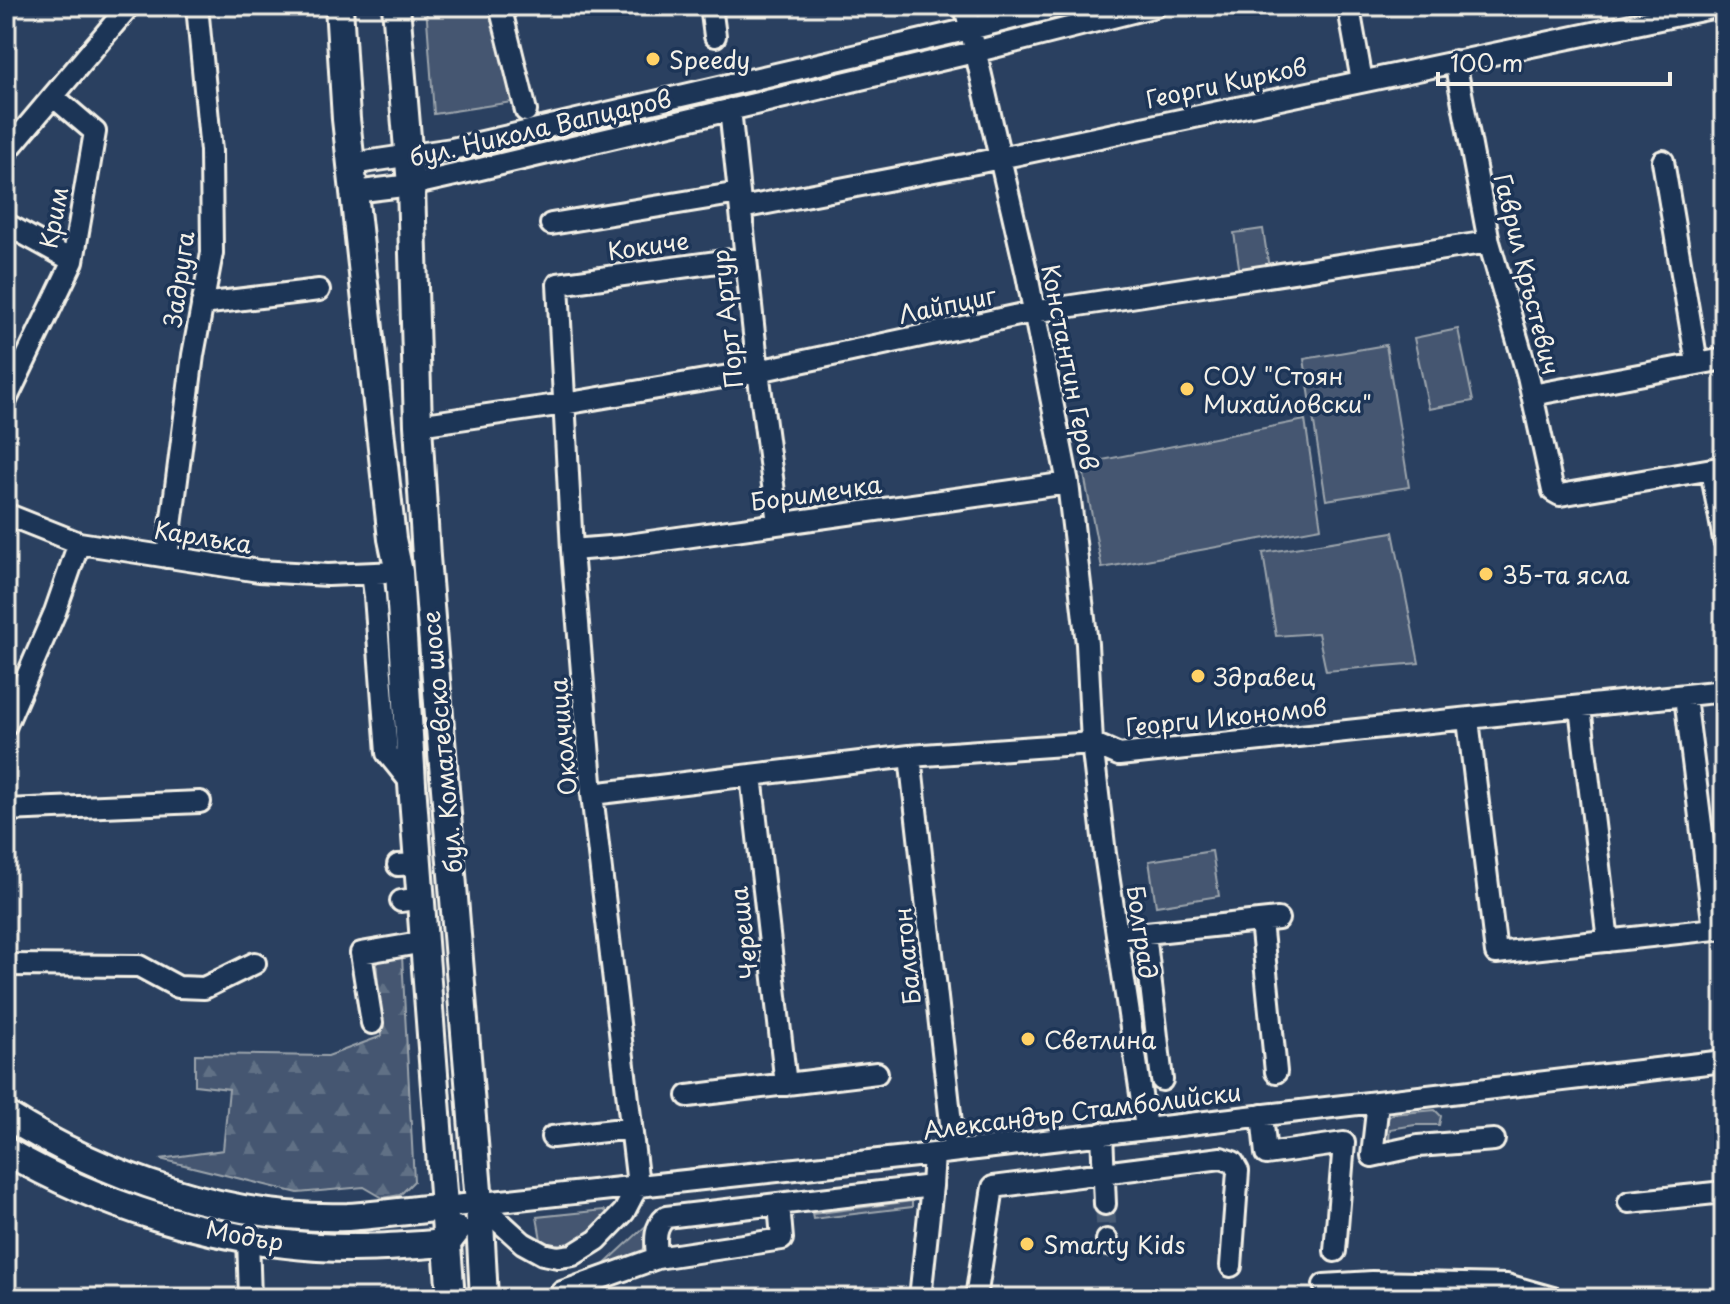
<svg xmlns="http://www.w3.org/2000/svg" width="1730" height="1304" font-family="'Playpen Sans',sans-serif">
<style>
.green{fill:#445771;stroke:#9ca4ac;stroke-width:2}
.forest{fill:url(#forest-firs);stroke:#9ca4ac;stroke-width:2}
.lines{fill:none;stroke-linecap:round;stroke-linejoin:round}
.minor-tunnel{stroke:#485b74;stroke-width:20;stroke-dasharray:20 10;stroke-linecap:butt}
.minor-casing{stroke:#f4f1e8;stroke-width:26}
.major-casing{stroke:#f4f1e8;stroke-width:32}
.minor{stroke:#1d3557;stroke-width:20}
.major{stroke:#1d3557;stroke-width:26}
.poi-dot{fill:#ffd166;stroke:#1d3557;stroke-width:3}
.labels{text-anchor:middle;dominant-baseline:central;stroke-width:7;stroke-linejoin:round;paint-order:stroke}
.poi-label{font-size:24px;fill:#f4f1e8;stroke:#1d3557;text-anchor:start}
.street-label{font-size:24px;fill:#f4f1e8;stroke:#1d3557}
</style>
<defs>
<pattern id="forest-firs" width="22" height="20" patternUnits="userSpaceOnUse" patternTransform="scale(2)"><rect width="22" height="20" fill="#445771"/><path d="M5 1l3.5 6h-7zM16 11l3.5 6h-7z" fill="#607085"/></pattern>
</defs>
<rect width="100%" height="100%" fill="#2a4060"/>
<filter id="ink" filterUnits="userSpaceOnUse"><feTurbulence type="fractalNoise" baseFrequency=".0125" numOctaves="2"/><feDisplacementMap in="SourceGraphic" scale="16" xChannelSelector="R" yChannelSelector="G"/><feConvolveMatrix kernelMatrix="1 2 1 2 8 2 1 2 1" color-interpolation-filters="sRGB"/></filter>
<g filter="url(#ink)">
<path class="green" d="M426,6H490L512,102L434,114Z
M1263,229L1270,275L1241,280L1234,233Z
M1458,329L1473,401L1429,409L1414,338Z
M1386,345L1409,487L1326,500L1304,359Z
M1305,420L1321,528L1102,568L1082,464Z
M1393,532L1419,663L1326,671L1318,633L1276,636L1263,553Z
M1212,851L1219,896L1156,906L1149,861Z
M1435,1110L1441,1116L1439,1125H1415L1390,1129L1389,1141L1381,1140L1384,1120L1393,1114Z
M912,1201V1207L813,1219L812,1214Z
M604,1210L610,1215L575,1251H543L537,1217Z
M664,1214L652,1242L622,1267L597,1271L650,1222Z"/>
<path class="forest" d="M402,956L414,1181L400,1195L383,1198L364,1187L298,1193L160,1159L223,1150L229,1089L195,1085V1054L328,1056L382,1036L376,959Z"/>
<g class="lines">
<path class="minor-tunnel" d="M1105,1204L1107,1240"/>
<g class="minor-casing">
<path id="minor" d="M500,6L526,111
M711,6L715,36
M965,6L1027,275L1068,483L1087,644L1092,743L1105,854L1146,1128
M1350,14L1362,81
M1455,61L1489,242L1528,376L1553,491L1560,495L1724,467
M730,109L758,371L778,523
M6,152L129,6
M1663,161L1697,363
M351,164L452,149L970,29L1060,6
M354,192L411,185L455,175L974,52L1156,6
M741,208L981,162L1721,6
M6,224L73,261
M551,224L739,193
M202,304L319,290
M1532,395L1724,359
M6,400L73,261L95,132L54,97
M418,425L564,404L758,371L1033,312L1489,242
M1711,470L1724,540
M6,514L79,543L259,571L328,575L399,572
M572,550L621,546L1068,483
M167,557L193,355L212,253L211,151L197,6
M372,574L375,596L387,753L412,784
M1686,705L1714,929
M1581,716L1608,941
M6,725L55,612L79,543
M1469,728L1496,953L1724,928
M910,756L954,1150
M751,775L786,1085
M592,794L910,756L1092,743L1119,755L1724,691
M6,810L200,802
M398,865L418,864
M401,901L421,898
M1261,921L1276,1072
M1145,933L1162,1080
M1118,936L1278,919
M6,965L139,966L178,987L204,988L255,963
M372,1023L361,953L425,942
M688,1096L877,1073
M1378,1102L1372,1156L1418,1146L1494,1140
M1262,1115L1266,1154L1344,1143L1335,1251
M1102,1133L1105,1204
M552,1137L631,1128
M638,1185L592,794L572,550L558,284L746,258
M1629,1202L1724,1192
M479,1203L523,1243L543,1254L558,1257L573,1255L597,1240L624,1212L638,1185
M445,1207L934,1154L1724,1061
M248,1238L250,1298
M1107,1240L1108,1245
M657,1258C656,1242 653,1228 666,1217L932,1186L934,1154
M1324,1285L1372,1282L1507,1285L1553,1298
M557,1298L562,1292L657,1258L782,1239L779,1204
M920,1298L932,1186
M976,1298L993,1187L1221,1158L1233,1162L1238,1171L1231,1266"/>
</g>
<g class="major-casing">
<path id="major" d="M339,6L346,119L392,539L399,572L412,784L451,1298
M396,6L411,185L418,425L426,557L479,1203L484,1298
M6,1115C104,1177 230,1221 348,1217C380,1215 413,1210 445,1207
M6,1151C101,1206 208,1239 318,1247C361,1250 404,1246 447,1243L457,1230"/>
</g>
<use href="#minor" class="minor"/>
<use href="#major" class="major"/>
</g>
</g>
<g class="poi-dot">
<circle cx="653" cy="59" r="8"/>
<circle cx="1187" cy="389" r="8"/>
<circle cx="1486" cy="574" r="8"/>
<circle cx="1198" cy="676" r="8"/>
<circle cx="1028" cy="1039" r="8"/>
<circle cx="1027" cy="1244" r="8"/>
</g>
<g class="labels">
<g class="poi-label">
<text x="669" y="59">Speedy</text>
<text x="1203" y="375">СОУ "Стоян<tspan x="1203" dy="28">Михайловски"</tspan></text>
<text x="1502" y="574">35-та ясла</text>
<text x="1214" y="676">Здравец</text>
<text x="1044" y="1039">Светлина</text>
<text x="1043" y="1244">Smarty Kids</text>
</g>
<g class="street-label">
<text transform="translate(1226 82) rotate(-12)">Георги Кирков</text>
<text transform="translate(540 127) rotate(-13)">бул. Никола Вапцаров</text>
<text transform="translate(53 217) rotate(-79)">Крим</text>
<text transform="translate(648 245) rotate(-8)">Кокиче</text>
<text transform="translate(1528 274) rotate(76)">Гаврил Кръстевич</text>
<text transform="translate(178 279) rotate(-82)">Задруга</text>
<text transform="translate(947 304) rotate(-12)">Лайпциг</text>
<text transform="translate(726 319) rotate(-96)">Порт Артур</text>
<text transform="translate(1071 367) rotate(79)">Константин Геров</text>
<text transform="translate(816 492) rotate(-8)">Боримечка</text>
<text transform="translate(203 536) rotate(9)">Карлъка</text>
<text transform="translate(1226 716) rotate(-6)">Георги Икономов</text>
<text transform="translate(562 737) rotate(-95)">Околчица</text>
<text transform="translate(441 742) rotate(-95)">бул. Коматевско шосе</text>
<text transform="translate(1143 932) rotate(82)">Болград</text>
<text transform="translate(743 933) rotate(-97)">Череша</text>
<text transform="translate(906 956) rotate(-96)">Балатон</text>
<text transform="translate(1082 1110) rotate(-7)">Александър Стамболийски</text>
<text transform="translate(245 1235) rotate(10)">Модър</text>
</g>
</g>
<rect width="1730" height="1304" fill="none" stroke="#1d3557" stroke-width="32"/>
<rect x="16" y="16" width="1698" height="1272" fill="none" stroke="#f4f1e8" stroke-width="3" filter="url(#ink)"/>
<path d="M1438 72v12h232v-12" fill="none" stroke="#f4f1e8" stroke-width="4"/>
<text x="1450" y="72" font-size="24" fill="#f4f1e8" stroke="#1d3557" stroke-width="6" paint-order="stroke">100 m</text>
</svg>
